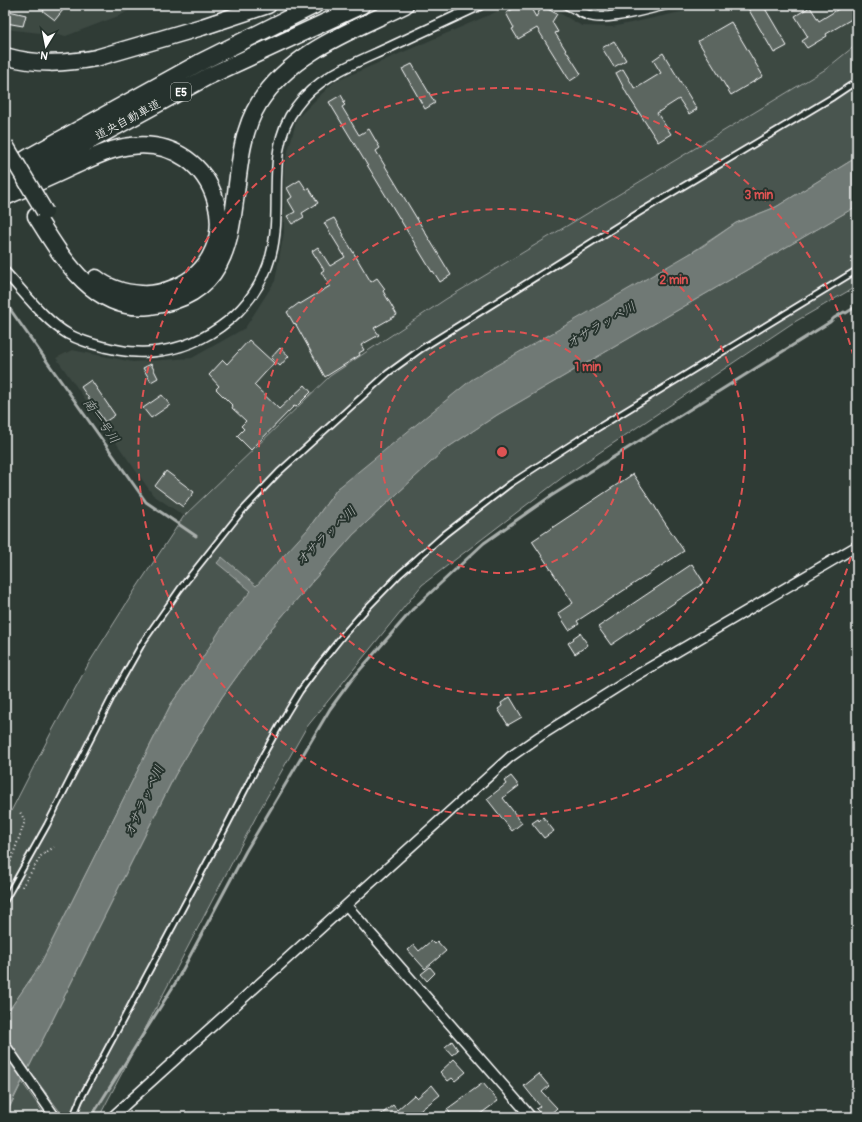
<svg xmlns="http://www.w3.org/2000/svg" width="862" height="1122" font-family="Pangolin,'Klee One',sans-serif">
<style>
.built{fill:#3c4842}
.green{fill:#4a544f;stroke:#a4aaa7}
.water{fill:#707975;stroke:#a9afac}
.lines{fill:none;stroke-linecap:round;stroke-linejoin:round}
.stream{stroke:#a9afac;stroke-width:3}
.building{fill:#5b6661;stroke:#fff}
.service-casing{stroke:#fff;stroke-width:8}
.minor-casing{stroke:#fff;stroke-width:12}
.motorway-casing{stroke:#fff;stroke-width:19}
.path{stroke:#fff;stroke-width:2;stroke-dasharray:1 3;stroke-linecap:butt}
.service{stroke:#26332d;stroke-width:4.5}
.minor{stroke:#26332d;stroke-width:9}
.motorway{stroke:#26332d;stroke-width:16}
.motorway-bridge-casing{stroke:#fff;stroke-width:19;stroke-linecap:butt}
.motorway-bridge{stroke:#26332d;stroke-width:16}
.ring{fill:none;stroke:#de5353;stroke-width:2;stroke-dasharray:7 5}
.labels{text-anchor:middle;dominant-baseline:central;stroke-width:4;stroke-linejoin:round;paint-order:stroke}
.shield{fill:#26332d;stroke:#bec2c0;stroke-width:1}
.shield-label{font-size:11px;font-weight:bold;fill:#fff}
.street-label{font-size:12px;fill:#fff;stroke:#26332d}
.water-label{font-size:13px;font-style:italic;fill:#b8bcba;stroke:#26332d}
.centre{fill:#de5353;stroke:#26332d;stroke-width:2}
.ring-label{font-size:12px;text-anchor:middle;font-weight:bold;fill:#de5353;stroke:#26332d;stroke-width:4;stroke-linejoin:round;paint-order:stroke}
</style>
<rect width="100%" height="100%" fill="#2f3b35"/>
<filter id="ink" filterUnits="userSpaceOnUse"><feTurbulence type="fractalNoise" baseFrequency=".025" numOctaves="2"/><feDisplacementMap in="SourceGraphic" scale="8" xChannelSelector="R" yChannelSelector="G"/><feConvolveMatrix kernelMatrix="1 2 1 2 8 2 1 2 1" color-interpolation-filters="sRGB"/></filter>
<g filter="url(#ink)">
<path class="built" d="M18,5H139L121,15L66,36L5,29V22Z
M512,5H538L549,7L582,26L612,27L690,10L688,5H857V44L826,69L446,299L330,376L184,516L153,495L56,358L72,350L133,362L192,358L245,328L275,281L284,232V166L297,118L334,82Z"/>
<path class="green" d="M857,44V157L776,207L736,223L337,489L308,529L189,679L171,704L39,967L5,1016V823L52,731L89,663L133,593L184,516L330,376L446,299L826,69Z
M857,206V286L791,324L563,477L422,585L306,728L259,811L99,1117H64L28,1069L175,775L222,697L271,629L353,535L444,450L497,415Z
M22,1082L45,1115L46,1117H5Z"/>
<path class="water" d="M857,157V206L497,415L444,450L353,535L271,629L222,697L175,775L5,1115V1016L39,967L171,704L189,679L229,616L251,591L217,563L222,557L256,586L308,529L337,489L471,380L703,246L736,223L776,207Z"/>
<g class="lines">
<path class="stream" d="M5,302L146,502L196,536
M93,1117L95,1111L176,982L246,851L330,709L352,679L413,609L484,543L551,496L830,322L834,318L844,312L846,313L857,306"/>
</g>
<path class="building" d="M47,5H67L55,20L43,11Z
M520,5L522,9L529,5L536,17L542,6L557,14L552,22L558,32L555,33L581,74L570,81L537,28L518,39L512,29L514,28L506,13Z
M746,5H763L787,46L774,53Z
M845,5H857V13L850,20L826,34L827,36L807,48L802,41L808,37L795,16L810,7L819,21Z
M9,11L26,15L23,26L6,23Z
M731,22L763,76L731,95L698,41Z
M614,41L626,60L614,67L602,48Z
M663,53L697,109L689,114L679,99L657,113L671,134L658,142L627,94L616,73L623,69L635,89L661,73L653,60Z
M412,64L435,103L425,109L402,69Z
M341,95L345,102L343,103L345,105L342,107L359,135L369,129L380,148L376,151L451,275L440,282L433,271L432,272L329,102Z
M300,180L306,189L309,188L318,203L302,213L304,217L292,224L287,216L295,212L288,200L292,197L287,188Z
M334,218L344,235H343L371,282L377,278L385,289L383,291L397,315L374,328L379,335L361,345L364,350L359,353L360,355L325,377L295,323L294,324L287,312L299,303L300,304L330,286L321,272L324,270L312,251L318,247L330,266L345,257L324,223Z
M249,340L274,363L254,385L279,409L305,385L311,392L296,407L294,406L251,450L237,436L244,429L241,426L246,421L232,408L233,406L216,389L219,386L209,375L223,360L227,364Z
M280,348L289,356L280,366L271,358Z
M151,364L158,378L151,382L143,368Z
M91,380L115,415L105,422L81,387Z
M162,395L170,405L151,418L143,408Z
M166,471L194,492L183,507L155,486Z
M633,474L654,505L661,517L684,551L577,621L579,624L569,630L558,613L573,603L532,541Z
M692,564L704,583L611,645L598,627Z
M580,633L588,645L575,654L568,643L574,639L573,638Z
M510,697L522,717L508,725L498,709L502,706L501,703Z
M511,776L519,786L503,798L522,823L512,831L487,799L506,784L504,781Z
M543,817L554,831L544,838L532,823L538,819L539,821Z
M431,941L434,944L437,941L446,951L425,969L408,950L414,945L419,951Z
M430,967L435,973L427,981L421,974Z
M452,1041L458,1050L452,1055L445,1047Z
M454,1059L466,1072L455,1081L452,1078L448,1081L440,1072Z
M539,1074L549,1086L542,1092L557,1108L547,1117H544L536,1109L540,1106L524,1086Z
M483,1083L498,1101L476,1117H453L447,1109Z
M432,1085L440,1095L412,1117H378L393,1105L397,1110L414,1095L417,1098Z"/>
<g class="lines">
<g class="service-casing">
<path id="service" d="M5,900L47,825L113,695L143,642L180,589L242,511L279,472L388,373L421,349L640,212L833,97L857,81
M73,1117L80,1100L226,827L262,757L286,714L300,691L320,664L344,634L368,607L400,574L445,534L510,484L578,440L857,270"/>
</g>
<g class="minor-casing">
<path id="minor" d="M568,5C575,8 581,13 588,15C605,22 646,9 665,5
M5,272C24,292 44,320 68,334C79,340 92,344 104,347C114,349 125,352 136,352C197,355 255,314 271,255C284,206 264,149 296,107C319,75 356,63 390,47C420,33 450,19 480,5
M347,906L531,1117
M5,1045L55,1117
M112,1117L510,757L540,736L632,678L857,546"/>
</g>
<g class="motorway-casing">
<path id="motorway" d="M5,56C36,65 64,64 96,58L202,27L268,5
M5,172L29,157L199,63L315,5
M14,184L40,168L207,77L362,5
M5,197C28,187 51,177 74,166C92,158 111,148 131,146C220,135 252,254 176,287C164,292 153,295 141,294C125,293 108,288 96,278
M36,216C61,256 94,313 150,306C265,292 216,171 259,103C292,51 352,31 405,5"/>
</g>
<path class="path" d="M5,877L25,821L20,812
M22,887L41,856L54,847"/>
<use href="#service" class="service"/>
<use href="#minor" class="minor"/>
<use href="#motorway" class="motorway"/>
<g class="motorway-bridge-casing">
<path id="motorway-bridge" d="M5,145L45,212"/>
</g>
<use href="#motorway-bridge" class="motorway-bridge"/>
</g>
</g>
<g class="ring">
<circle cx="502" cy="452" r="121"/>
<circle cx="502" cy="452" r="243"/>
<path d="M857 534A364 364 0 1 1 857 370"/>
</g>
<g class="labels">
<rect class="shield" x="171" y="83" width="20" height="18" rx="3"/>
<g class="shield-label">
<text x="181" y="92">E5</text>
</g>
<g class="street-label">
<text transform="translate(128 120) rotate(-28)">道央自動車道</text>
</g>
<g class="water-label">
<text transform="translate(601 325) rotate(-30)">オサラッペ川</text>
<text transform="translate(101 421) rotate(55)">南一号川</text>
<text transform="translate(326 536) rotate(-44)">オサラッペ川</text>
<text transform="translate(144 801) rotate(-65)">オサラッペ川</text>
</g>
</g>
<circle cx="502" cy="452" r="6" class="centre"/>
<g class="ring-label">
<text x="759" y="199">3 min</text>
<text x="674" y="284">2 min</text>
<text x="588" y="371">1 min</text>
</g>
<rect width="862" height="1122" fill="none" stroke="#26332d" stroke-width="20"/>
<rect x="10" y="10" width="842" height="1102" fill="none" stroke="#fff" stroke-width="1.5" filter="url(#ink)"/>
<g transform="translate(46 46) rotate(190)" stroke="#26332d" stroke-width="3" paint-order="stroke">
<path d="M0-3L7 15L0 10L-7 15Z" fill="#ffffff"/>
<text y="-6" font-size="11" font-weight="bold" text-anchor="middle" fill="#ffffff">N</text>
</g>
</svg>
